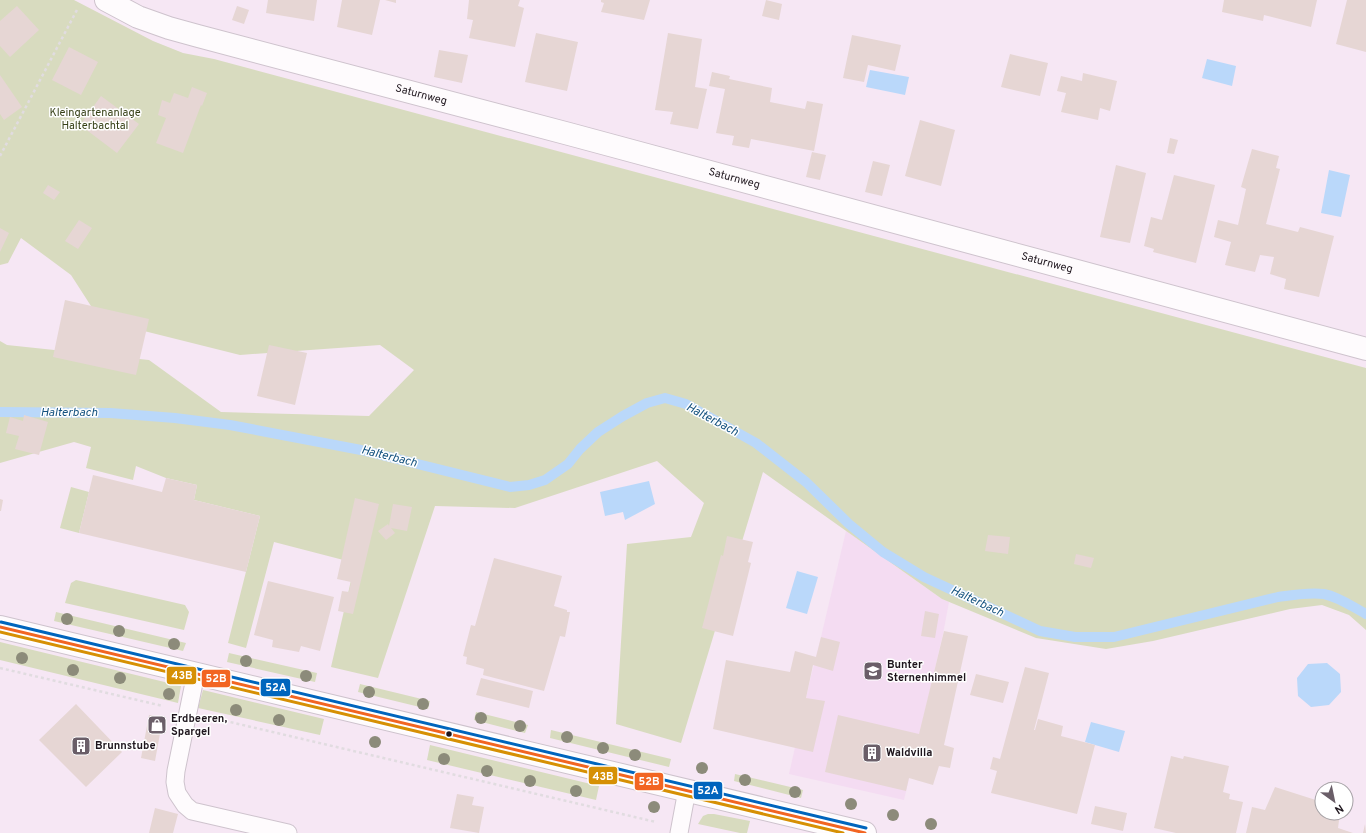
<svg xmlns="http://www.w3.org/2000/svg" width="1366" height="833" font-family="Overpass,sans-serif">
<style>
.built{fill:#f4dcf2}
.green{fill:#d8dbbf}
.water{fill:#bad8fa}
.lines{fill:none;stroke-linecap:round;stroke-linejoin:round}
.stream{stroke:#bad8fa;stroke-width:10}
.building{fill:#e6d6d4}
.service-casing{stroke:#cec3cd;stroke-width:19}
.minor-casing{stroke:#cec3cd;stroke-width:24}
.secondary-casing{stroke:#cec3cd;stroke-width:24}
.path{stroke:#e1dce0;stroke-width:2.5;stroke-dasharray:3 3;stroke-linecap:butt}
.service{stroke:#fefbfd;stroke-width:17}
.minor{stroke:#fefbfd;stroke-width:22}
.secondary{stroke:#fefbfd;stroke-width:22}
.bus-1-casing{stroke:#fff;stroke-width:6}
.bus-2-casing{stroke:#fff;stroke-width:6}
.bus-3-casing{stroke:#fff;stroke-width:6}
.bus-1{stroke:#f26522;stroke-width:3}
.bus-2{stroke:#d69004;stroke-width:3}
.bus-3{stroke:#0065bd;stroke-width:3}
.tree{fill:#8c8b7a}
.bus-dot{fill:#1e151d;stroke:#fff;stroke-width:1.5}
.labels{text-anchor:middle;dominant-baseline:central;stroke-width:3;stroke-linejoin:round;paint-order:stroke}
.street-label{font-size:11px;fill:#1e151d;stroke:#fff}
.park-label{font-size:11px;fill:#364017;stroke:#fff}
.poi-label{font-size:11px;font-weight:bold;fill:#1e151d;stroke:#fff;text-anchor:start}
.water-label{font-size:12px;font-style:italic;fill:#14527f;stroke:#fff}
.line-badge{stroke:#fff;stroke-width:1.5}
.badge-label{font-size:11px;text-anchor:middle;font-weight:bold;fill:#fff}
</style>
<rect width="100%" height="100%" fill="#f6e7f4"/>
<path class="built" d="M846,531L942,599L949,602L943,634L904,800L789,774L811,676L821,637Z"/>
<path class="green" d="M0,0H74L153,41L183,53L214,59L1366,368V630L1349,615L1322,605L1290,609L1153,641L1106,649L1036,638L942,599L763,472L681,743L616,724L627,544L691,537L704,503L657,461L515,508L435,506L378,678L331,667L355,563L274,542L246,648L228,643L260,516L194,500L197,485L166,478L136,466L133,480L86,468L91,447L74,442L0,463V341L7,345L149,360L221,412L369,416L414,370L380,345L240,355L100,320L71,275L21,238L8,263L0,265Z
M71,487L89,492L79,533L60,528Z
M76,580L185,605L189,612L184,630L65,603L71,583Z
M56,612L186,643L183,651L54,621Z
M0,642L181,686L178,703L0,660Z
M229,653L317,673L315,682L227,662Z
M360,684L430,701L428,709L358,692Z
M203,690L324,719L320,735L198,708Z
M476,712L528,725L525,733L474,720Z
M551,730L671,759L669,767L550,738Z
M430,745L599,786L596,800L427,760Z
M735,774L803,790L801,798L734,781Z
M708,814H714L750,821L747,833H740L698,824L703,816Z"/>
<path class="water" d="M1207,59L1236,66L1232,86L1202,78Z
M870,70L909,77L905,95L866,87Z
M1329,170L1350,175L1341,217L1321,213Z
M649,481L655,504L625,520L623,512L605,516L600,492Z
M797,571L818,577L807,614L786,608Z
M1327,663L1340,674L1341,692L1329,705L1311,707L1298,696L1297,678L1308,664Z
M1091,722L1125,731L1119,752L1085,742Z"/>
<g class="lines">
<path class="stream" d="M0,412L110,413L175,418L230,425L361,450L510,487L529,485L545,480L568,464L580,449L598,432L623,416L647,403L665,398L686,404L756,443L806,482L849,524L883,552L924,577L1040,631L1075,637H1114L1278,597C1293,595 1308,592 1324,594C1339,597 1353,607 1366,614"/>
</g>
<path class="building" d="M268,0H317L314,21L266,13Z
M342,0H380L372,35L337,27Z
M385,0H396V3Z
M469,0H520L518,6L524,8L515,47L469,38L473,20L467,19Z
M601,0H650L644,20L601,12L604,3L601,2Z
M766,0L782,4L779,20L762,16Z
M1224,0H1317L1311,27L1264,15L1263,21L1222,12Z
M1347,0H1366V52L1336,44Z
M17,6L39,30L10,57L0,46V21Z
M237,6L249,10L244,24L232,20Z
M536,33L578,42L567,91L525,82Z
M668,33L702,39L695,87L707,89L698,129L670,124L673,112L655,110Z
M852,35L901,45L895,71L868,65L864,82L843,78Z
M69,47L98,62L81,95L52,80Z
M439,50L468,55L462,83L434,77Z
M1010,54L1048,63L1040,96L1001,87Z
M712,72L730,76L729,79L772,88L770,102L805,109L807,101L823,104L814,151L751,139L749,148L732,145L734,136L716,133L725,89L709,86Z
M1083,73L1117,81L1110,111L1100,108L1098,120L1061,112L1066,93L1057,91L1061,76L1082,81Z
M0,75L22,107L4,120L0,114Z
M192,87L207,93L202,106L201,105L183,153L156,143L166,118L158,115L162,100L170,103L174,93L188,98Z
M101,96L139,124L117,153L80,125Z
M920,120L955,130L941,186L905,176Z
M1170,138L1178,140L1174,154L1167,153Z
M1252,149L1279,156L1276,168L1280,169L1266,224L1298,232L1300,227L1334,236L1319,297L1284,289L1286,279L1270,274L1274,257L1260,255L1255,272L1225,265L1231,242L1214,237L1218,220L1238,225L1246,189L1241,187Z
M812,152L826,155L820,180L806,177Z
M873,161L890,165L882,196L865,192Z
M1116,165L1146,173L1130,243L1100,237Z
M1174,175L1215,185L1196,263L1153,252L1154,249L1144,246L1151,217L1162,220Z
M48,185L60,192L54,200L43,193Z
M79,220L92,228L78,249L65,241Z
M0,228L9,233L0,252Z
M65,300L149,319L136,375L53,357Z
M269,345L307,353L295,405L257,396Z
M24,415L48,422L39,455L15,449L19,436L6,433L10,417L23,421Z
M93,475L162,492L166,478L197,485L194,500L260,516L246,572L79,533Z
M355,498L379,504L353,614L338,611L342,591L349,592L351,582L337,579Z
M0,499L3,500L1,511H0Z
M393,504L412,507L407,531L391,528L395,533L386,540L378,531L388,524L389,526Z
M988,535L1010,537L1008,554L985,551Z
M727,536L753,542L748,562L751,563L733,636L702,628L721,555L723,556Z
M1076,554L1094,558L1091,568L1074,564Z
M494,558L562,576L554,606L567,610V612H570L565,637L560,636L544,691L483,675L484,669L466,664L467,657L463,656L471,625L475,626Z
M268,581L334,597L320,651L301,646L299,652L272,647L273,640L254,635Z
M925,611L939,614L935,638L921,636Z
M944,631L968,636L944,745L954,748L950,768L939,766L933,785L909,778L906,791L825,772L838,715L919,734Z
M821,637L840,642L833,671L813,665L806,698L825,701L813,752L713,729L726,660L790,672L795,651L816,657Z
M1025,667L1049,673L1034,730H1035L1038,719L1063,726L1061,736L1095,745L1077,814L991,793L997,771L990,769L993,757L1000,759Z
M976,674L1009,682L1003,703L970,695Z
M481,678L533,691L529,708L476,695Z
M76,704L122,752L86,787L39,740Z
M149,715L163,717L155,761L141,758Z
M1171,756L1183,759L1184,756L1229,766L1223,792L1230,794L1229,799L1243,802L1236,833H1176L1154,828Z
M1275,787L1322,802V813H1340L1338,828L1353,833H1246L1252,807L1265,810Z
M457,794L474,797L472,805L484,807L479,833L450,828Z
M1095,806L1127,813L1123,831L1091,824Z
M155,808L178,814L173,833H149Z
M1365,824L1366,833H1363Z"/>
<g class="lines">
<g class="service-casing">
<path id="service" d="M196,673L176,771L175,782L177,793L185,805L192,811L288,833
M679,833L687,790"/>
</g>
<g class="minor-casing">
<g id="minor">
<path id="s1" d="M106,0L138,17L169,28L198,36L569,134L1366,349"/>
</g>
</g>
<g class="secondary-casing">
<path id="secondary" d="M0,627L865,833"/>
</g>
<path class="path" d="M0,156L78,8
M0,668L163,706
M213,718L656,822"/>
<use href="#service" class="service"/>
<use href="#minor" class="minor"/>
<use href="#secondary" class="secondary"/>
<g class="bus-1-casing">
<path id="bus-1" d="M0,627L865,833"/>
</g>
<g class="bus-2-casing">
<path id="bus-2" d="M0,632L843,833"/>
</g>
<g class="bus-3-casing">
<path id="bus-3" d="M1,622L866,828"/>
</g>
<use href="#bus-1" class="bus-1"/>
<use href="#bus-2" class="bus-2"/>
<use href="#bus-3" class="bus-3"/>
</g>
<g class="tree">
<circle cx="67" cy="619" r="6"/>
<circle cx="119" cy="631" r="6"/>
<circle cx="174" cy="644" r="6"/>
<circle cx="22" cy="658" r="6"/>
<circle cx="246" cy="661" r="6"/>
<circle cx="73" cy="670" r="6"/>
<circle cx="306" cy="676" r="6"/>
<circle cx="120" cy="678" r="6"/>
<circle cx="369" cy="692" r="6"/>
<circle cx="169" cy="694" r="6"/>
<circle cx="423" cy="704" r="6"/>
<circle cx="236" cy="710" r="6"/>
<circle cx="481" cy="718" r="6"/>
<circle cx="279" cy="720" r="6"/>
<circle cx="520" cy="726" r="6"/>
<circle cx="567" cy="737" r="6"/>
<circle cx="375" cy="742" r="6"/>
<circle cx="603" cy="748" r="6"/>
<circle cx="635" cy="755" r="6"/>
<circle cx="444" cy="759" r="6"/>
<circle cx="702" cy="768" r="6"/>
<circle cx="487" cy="771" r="6"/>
<circle cx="745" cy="780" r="6"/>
<circle cx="530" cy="781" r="6"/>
<circle cx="576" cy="791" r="6"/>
<circle cx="795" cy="792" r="6"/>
<circle cx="851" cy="804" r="6"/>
<circle cx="654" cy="807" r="6"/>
<circle cx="893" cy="815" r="6"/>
<circle cx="931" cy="824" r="6"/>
</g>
<defs>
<g id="school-square" transform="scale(1)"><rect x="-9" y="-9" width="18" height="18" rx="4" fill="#6a5e68" stroke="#fff"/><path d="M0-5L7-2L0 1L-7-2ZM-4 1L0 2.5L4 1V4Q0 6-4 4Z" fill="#fff"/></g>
<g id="shop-square" transform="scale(1)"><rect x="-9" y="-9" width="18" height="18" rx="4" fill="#6a5e68" stroke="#fff"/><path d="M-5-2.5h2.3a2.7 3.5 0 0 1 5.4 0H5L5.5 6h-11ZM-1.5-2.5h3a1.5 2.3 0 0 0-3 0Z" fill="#fff"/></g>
<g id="building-square" transform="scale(1)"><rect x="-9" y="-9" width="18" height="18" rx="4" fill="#6a5e68" stroke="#fff"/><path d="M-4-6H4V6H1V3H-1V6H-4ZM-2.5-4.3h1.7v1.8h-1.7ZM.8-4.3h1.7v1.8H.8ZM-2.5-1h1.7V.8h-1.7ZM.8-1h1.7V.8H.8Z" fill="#fff"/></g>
</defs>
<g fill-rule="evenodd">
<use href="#school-square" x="873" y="671"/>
<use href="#shop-square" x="157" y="725"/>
<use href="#building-square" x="81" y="746"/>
<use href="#building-square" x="872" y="753"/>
</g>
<circle class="bus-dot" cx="449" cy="734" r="3.5"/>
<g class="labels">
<g class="street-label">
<text stroke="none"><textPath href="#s1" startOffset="330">Saturnweg</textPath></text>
<text stroke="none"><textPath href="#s1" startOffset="654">Saturnweg</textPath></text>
<text stroke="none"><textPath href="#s1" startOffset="978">Saturnweg</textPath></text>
</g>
<g class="park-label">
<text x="95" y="113">Kleingartenanlage<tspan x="95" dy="13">Halterbachtal</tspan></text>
</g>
<g class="poi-label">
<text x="887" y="665">Bunter<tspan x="887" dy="13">Sternenhimmel</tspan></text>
<text x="171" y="719">Erdbeeren,<tspan x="171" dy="13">Spargel</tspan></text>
<text x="95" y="746">Brunnstube</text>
<text x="886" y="753">Waldvilla</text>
</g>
<g class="water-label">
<text x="69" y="413">Halterbach</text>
<text transform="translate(712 420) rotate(28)">Halterbach</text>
<text transform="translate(389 457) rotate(14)">Halterbach</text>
<text transform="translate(977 602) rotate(25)">Halterbach</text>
</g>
</g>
<g class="line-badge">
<rect x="166" y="666" width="31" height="19" rx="4" fill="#d69004"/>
<rect x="201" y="669" width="30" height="19" rx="4" fill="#f26522"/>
<rect x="260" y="678" width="31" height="19" rx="4" fill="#0065bd"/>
<rect x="588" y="766" width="30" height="19" rx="4" fill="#d69004"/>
<rect x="634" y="772" width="30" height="19" rx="4" fill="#f26522"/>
<rect x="693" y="781" width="30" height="19" rx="4" fill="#0065bd"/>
</g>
<g class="badge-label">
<text x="182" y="679">43B</text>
<text x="216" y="682">52B</text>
<text x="276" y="691">52A</text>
<text x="603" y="780">43B</text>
<text x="649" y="785">52B</text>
<text x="708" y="794">52A</text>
</g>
<g transform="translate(1334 801) rotate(147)"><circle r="19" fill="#ffffff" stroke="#a5a1a5"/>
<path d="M0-3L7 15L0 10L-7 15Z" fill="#6a5e68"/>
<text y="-6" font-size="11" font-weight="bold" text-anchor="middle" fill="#1e151d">N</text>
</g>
</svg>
